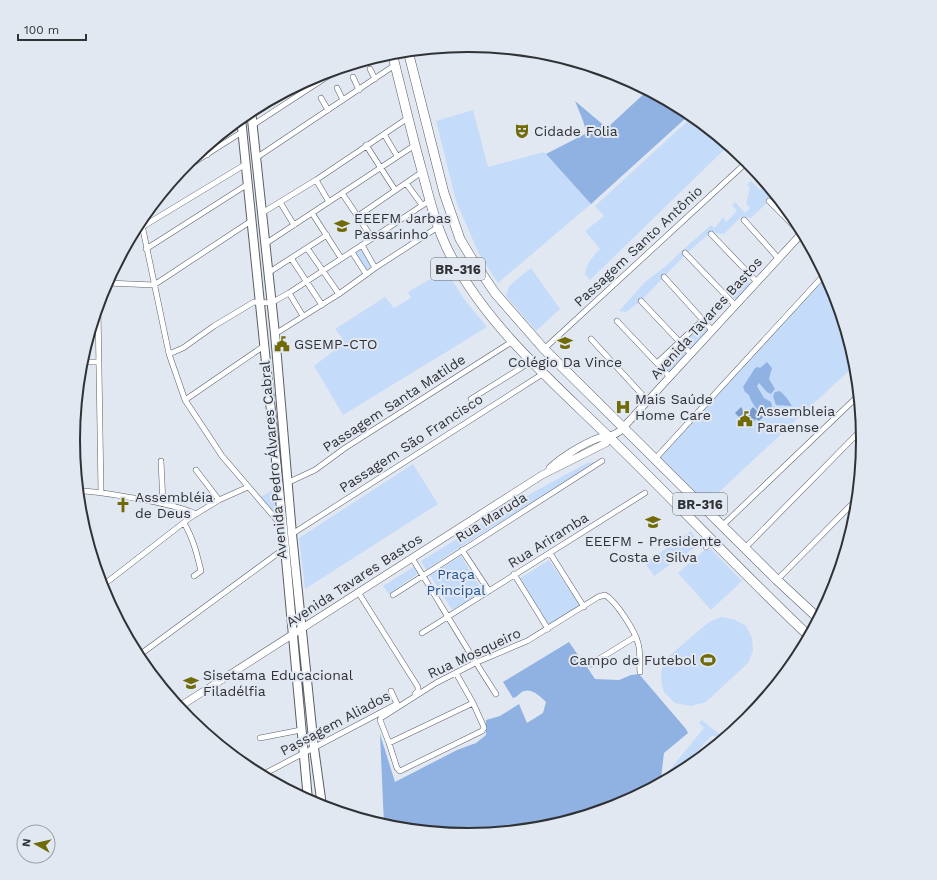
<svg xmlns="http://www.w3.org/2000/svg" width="937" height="880" font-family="'Work Sans',sans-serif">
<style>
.green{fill:#c5dbfa}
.forest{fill:#8fb2e2}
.water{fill:#779ac8}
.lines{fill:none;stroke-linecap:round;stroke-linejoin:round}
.street-casing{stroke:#5a5f67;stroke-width:6}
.secondary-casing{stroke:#5a5f67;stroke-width:8}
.primary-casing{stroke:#5a5f67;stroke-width:10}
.highway-casing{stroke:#5a5f67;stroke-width:10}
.street{stroke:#fff;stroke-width:5}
.secondary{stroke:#fff;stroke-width:7}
.primary{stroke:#fff;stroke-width:8}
.highway{stroke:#fff;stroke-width:9}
.labels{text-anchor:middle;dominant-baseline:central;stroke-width:4;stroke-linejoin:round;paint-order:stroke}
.shield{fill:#e2e8f1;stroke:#65696e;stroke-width:1}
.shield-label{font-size:13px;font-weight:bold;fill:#303236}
.poi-label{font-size:14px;fill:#303236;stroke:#e2e8f1;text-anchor:start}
.street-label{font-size:14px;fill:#303236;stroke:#e2e8f1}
.park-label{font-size:14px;fill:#26538f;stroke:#e2e8f1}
.rim{fill:none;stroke:#303236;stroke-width:2}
</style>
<rect width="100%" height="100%" fill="#e2e8f1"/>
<path class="green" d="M473,110L488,167L544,152L591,204L498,283L479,254L456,201L436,121Z
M693,116L729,145L590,280L585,274C587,263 592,257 600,249L585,231L604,216L595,206Z
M751,181L760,190L767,184L797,221L800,226L797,229L769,201L751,218L741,217L724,234L710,233L686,254L641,301L626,312L619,311L645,282L666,266L685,248L711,225L715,228L723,217L726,222L737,211L732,205L735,202L745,213L750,208L746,203L750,188L747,185Z
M361,247L372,266L366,270L354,252Z
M531,268L560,309L536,331L506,296L509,286Z
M446,270L464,299L487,327L343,415L314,366L345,342L335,329L385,297L394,308L411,298L408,292Z
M825,274L834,289L856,364L702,508L655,460Z
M747,281L751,284L736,300L730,294Z
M703,322L709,330L690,349L682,341Z
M679,344L688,353L669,373L659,363Z
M600,461L460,547L426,570L421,561L532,493L587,463Z
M413,464L438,504L305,589L299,538Z
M278,487L282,526L259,498Z
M691,531L700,544L654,576L645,563Z
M711,549L742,581L711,610L678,573L705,550Z
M461,556L483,592L452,610L430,575Z
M549,560L581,606L549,625L519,579Z
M415,566L419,573L389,594L383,586Z
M722,617L735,620L746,626L752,638L753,651L748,663L706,702L691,706L675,703L664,692L662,686L661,678L662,667L668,657L704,626L711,621Z
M702,720L724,738L721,741L719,737L713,736L710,737L678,774L658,784L704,728L699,723Z
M714,739L717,741L718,744L692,765L710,740Z"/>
<path class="forest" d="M578,62L602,70C593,75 583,72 578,62Z
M648,90L677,106L687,117L591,204L546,154L587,133L582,118L575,101L607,128Z
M767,362L772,368L769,379L775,389L771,394L767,392L759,383L757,386L764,398L771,402L772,406L771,411L766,415C757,411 752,404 749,395L745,392L743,387L755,368L758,367L760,368Z
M780,391L786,397L792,406L776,405L773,396L775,392Z
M569,642L580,658H586L587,667L595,679L619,680L631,675L639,674L686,729L688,733L664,753L661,778L640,794L619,805L545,827L468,835L391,827L384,825L380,734L395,782L457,750L476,743L486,735V720L500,716L519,704L527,723L543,713L546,702C541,697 532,688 524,691C519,693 518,697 513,698L503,682Z"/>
<path class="water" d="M741,407L746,415L753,407L763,417L759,421L756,419L748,426L735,413Z"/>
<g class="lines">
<g class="street-casing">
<path id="street" d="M370,69L375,79
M353,77L359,90
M337,88L343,100
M321,98L328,110
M253,125L339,69
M384,134L397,156
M366,145L395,190
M204,148L207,155
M256,158L395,65
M182,170L242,132
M316,180L329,202
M406,183L422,205
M342,193L372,238
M769,201L801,233
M280,202L294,225
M262,213L316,180L408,118
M312,213L341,258
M358,216L422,172
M141,220L169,354L185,400L222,456L282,526
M744,220L778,258
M142,227L246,164
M711,234L757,282
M265,244L415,145
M362,245L375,268
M307,248L339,294
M146,249L248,184
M352,252L366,274
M685,253L735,305
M291,258L322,305
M268,273L327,235
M664,277L712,330
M107,283L154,285L251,221
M289,293L303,316
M641,301L691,354
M98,308L101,492
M617,321L670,377
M275,334L339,294L375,268L438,227
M591,339L648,401
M544,349L748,161
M169,354L183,348L214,326L254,302L271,303L289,293L429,201
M81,362H99
M657,363L703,320
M471,399L532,361
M185,400L264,346
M655,459L825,274
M161,461L163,504
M196,470L219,500
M287,483L315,470L345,448L513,341
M79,491C99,491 119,496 140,499C159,503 179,506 196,514
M184,523C193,538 197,554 201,571L194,576
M722,526L859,395
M292,534L544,373
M706,547L713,540
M745,548L862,429
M462,550L489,591
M550,553L584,607
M412,558C440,603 467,650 496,694
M514,574L548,629
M777,580L858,498
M102,586L191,517L219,500L248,487
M358,592L418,687V691L415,694
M393,595L602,461
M422,633L645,493
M138,656L285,548
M591,664L635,637
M391,691L397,704
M473,703L389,743L380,720L381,718L436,683L475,663L527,641L598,597L605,595C616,601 635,631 638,643C641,652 639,663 640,672
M260,738L301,730
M389,743L397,768L400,771L482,731L484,728L483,725L473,703L456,673
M262,775L397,704"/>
</g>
<g class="secondary-casing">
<path id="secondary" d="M550,468C562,457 584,443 599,438C608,436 612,437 620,431L803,232
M179,707L542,475L606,443L610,437"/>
</g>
<g class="primary-casing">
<path id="primary" d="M251,110L275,334L292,534L314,748L322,806
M241,118L285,548L308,800"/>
</g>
<g class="highway-casing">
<path id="highway" d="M408,51L444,193L460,239L472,259L495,293L544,349L777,580L819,619
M392,53C402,92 411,132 422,171C430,201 437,231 452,258C489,328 554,383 610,438C677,503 741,572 809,636"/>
</g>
<use href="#street" class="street"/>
<use href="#secondary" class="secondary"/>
<use href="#primary" class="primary"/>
<use href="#highway" class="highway"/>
</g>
<defs>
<g id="theatre-bare" transform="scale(1.2)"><path d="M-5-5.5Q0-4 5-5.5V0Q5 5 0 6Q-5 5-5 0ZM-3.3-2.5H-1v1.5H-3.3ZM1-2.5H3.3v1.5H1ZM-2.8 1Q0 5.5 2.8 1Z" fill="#706b06" stroke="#e2e8f1" stroke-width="2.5" paint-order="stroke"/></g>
<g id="school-bare" transform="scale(1.2)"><path d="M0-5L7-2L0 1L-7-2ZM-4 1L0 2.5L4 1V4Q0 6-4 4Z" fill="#706b06" stroke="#e2e8f1" stroke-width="2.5" paint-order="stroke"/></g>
<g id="civic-bare" transform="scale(1.2)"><path d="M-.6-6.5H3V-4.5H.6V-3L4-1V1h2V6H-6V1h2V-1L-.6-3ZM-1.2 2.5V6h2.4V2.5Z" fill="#706b06" stroke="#e2e8f1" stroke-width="2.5" paint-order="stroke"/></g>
<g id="hospital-bare" transform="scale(1.2)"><path d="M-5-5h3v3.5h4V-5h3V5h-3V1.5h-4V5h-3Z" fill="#706b06" stroke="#e2e8f1" stroke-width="2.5" paint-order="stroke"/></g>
<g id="church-bare" transform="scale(1.2)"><path d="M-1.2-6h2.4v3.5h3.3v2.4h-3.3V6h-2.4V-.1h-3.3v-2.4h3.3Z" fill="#706b06" stroke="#e2e8f1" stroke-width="2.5" paint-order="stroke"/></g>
<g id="stadium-bare" transform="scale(1.2)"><path d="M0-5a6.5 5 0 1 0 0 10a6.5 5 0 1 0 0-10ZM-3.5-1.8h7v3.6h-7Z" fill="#706b06" stroke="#e2e8f1" stroke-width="2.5" paint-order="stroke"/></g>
</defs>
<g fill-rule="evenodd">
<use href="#theatre-bare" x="522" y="131"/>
<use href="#school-bare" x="342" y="226"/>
<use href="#school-bare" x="565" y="343"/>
<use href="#civic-bare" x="282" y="344"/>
<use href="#hospital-bare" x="623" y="407"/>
<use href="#civic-bare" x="745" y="419"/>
<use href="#church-bare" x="123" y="505"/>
<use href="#school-bare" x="653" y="522"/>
<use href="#stadium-bare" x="708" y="660"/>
<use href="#school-bare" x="191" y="683"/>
</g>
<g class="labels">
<g class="shield">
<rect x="431" y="258" width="54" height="22" rx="3"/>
<rect x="673" y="493" width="54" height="22" rx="3"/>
</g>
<g class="shield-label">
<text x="458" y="269">BR-316</text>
<text x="700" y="504">BR-316</text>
</g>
<g class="poi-label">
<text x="534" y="131">Cidade Folia</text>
<text x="354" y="218">EEEFM Jarbas<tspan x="354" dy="16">Passarinho</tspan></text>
<text x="294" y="344">GSEMP-CTO</text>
<text x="565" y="362" text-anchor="middle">Colégio Da Vince</text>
<text x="635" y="399">Mais Saúde<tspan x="635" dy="16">Home Care</tspan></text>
<text x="757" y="411">Assembleia<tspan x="757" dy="16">Paraense</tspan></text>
<text x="135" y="497">Assembléia<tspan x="135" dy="16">de Deus</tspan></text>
<text x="653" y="541" text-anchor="middle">EEEFM - Presidente<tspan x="653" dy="16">Costa e Silva</tspan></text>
<text x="696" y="660" text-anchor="end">Campo de Futebol</text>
<text x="203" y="675">Sisetama Educacional<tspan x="203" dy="16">Filadélfia</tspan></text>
</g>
<g class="street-label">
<text transform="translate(638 246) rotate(-43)">Passagem Santo Antônio</text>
<text transform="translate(706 318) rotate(-48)">Avenida Tavares Bastos</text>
<text transform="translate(394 403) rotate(-33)">Passagem Santa Matilde</text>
<text transform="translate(411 443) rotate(-33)">Passagem São Francisco</text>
<text transform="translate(273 460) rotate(-95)">Avenida Pedro Álvares Cabral</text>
<text transform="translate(491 517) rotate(-32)">Rua Maruda</text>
<text transform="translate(548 540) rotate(-32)">Rua Ariramba</text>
<text transform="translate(354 580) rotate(-33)">Avenida Tavares Bastos</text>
<text transform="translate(474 653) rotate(-25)">Rua Mosqueiro</text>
<text transform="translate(335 723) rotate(-28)">Passagem Aliados</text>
</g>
<g class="park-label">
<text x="456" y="574">Praça<tspan x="456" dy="16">Principal</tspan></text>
</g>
</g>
<path d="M0 0H937V880H0ZM80 440a388 388 0 1 1 776 0a388 388 0 1 1-776 0Z" fill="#e2e8f1" fill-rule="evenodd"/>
<path class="rim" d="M80 440a388 388 0 1 1 776 0a388 388 0 1 1-776 0Z"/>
<g transform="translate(36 844) rotate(278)"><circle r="19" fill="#e2e8f1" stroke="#9b9fa6"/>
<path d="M0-3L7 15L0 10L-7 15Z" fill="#706b06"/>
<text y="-6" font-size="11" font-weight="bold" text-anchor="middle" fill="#303236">N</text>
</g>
<path d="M18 34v6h68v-6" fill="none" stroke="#303236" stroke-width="2"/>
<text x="24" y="34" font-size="12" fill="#303236" stroke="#e2e8f1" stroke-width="3" paint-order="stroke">100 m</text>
</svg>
